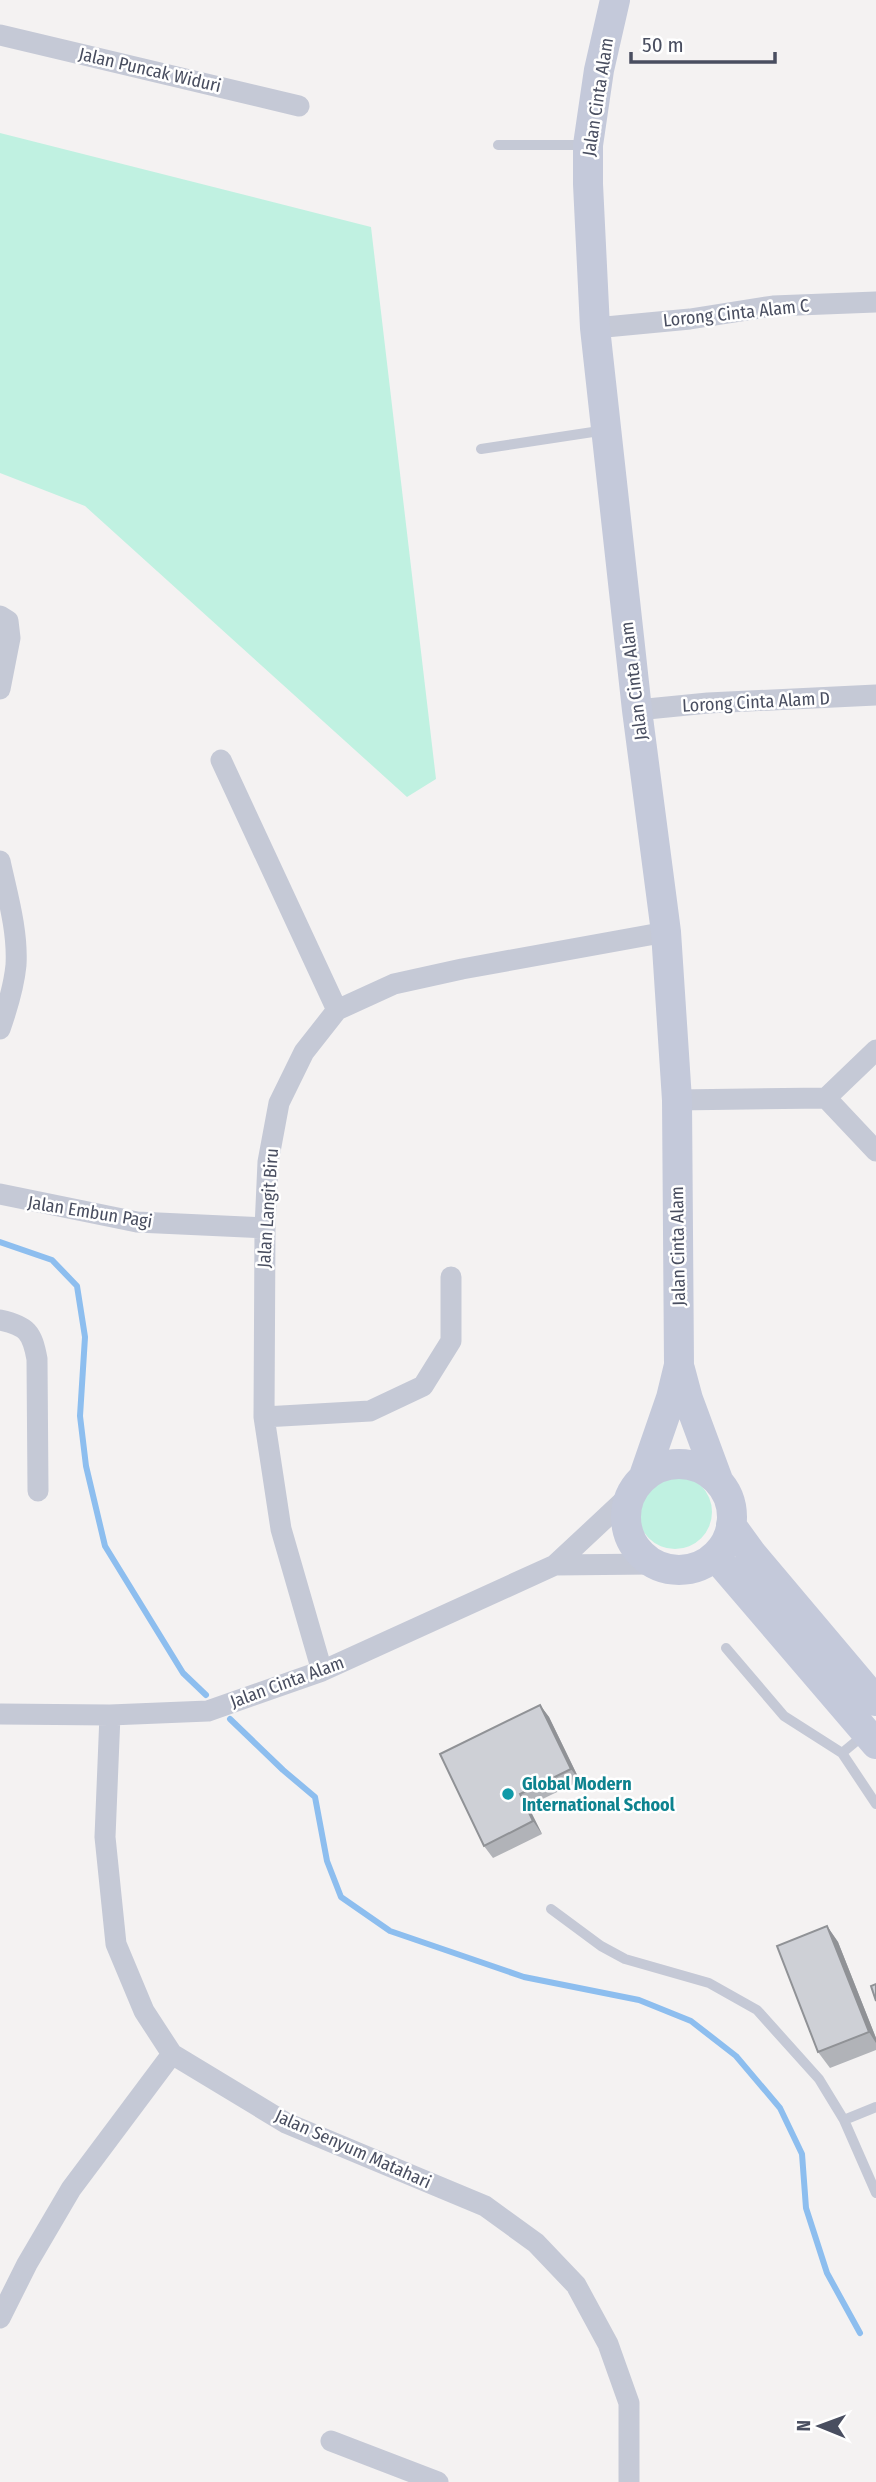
<svg xmlns="http://www.w3.org/2000/svg" width="876" height="2482" font-family="'Fira Sans Condensed',sans-serif">
<style>
.green{fill:#c0f1e1}
.lines{fill:none;stroke-linecap:round;stroke-linejoin:round}
.stream{stroke:#8dbeef;stroke-width:6}
.lane{stroke:#c5c9d6;stroke-width:10}
.street{stroke:#c5c9d6;stroke-width:21}
.secondary{stroke:#c4c9da;stroke-width:30}
.wall{fill:#b1b3b8}
.shaded-wall{fill:#909296}
.building{fill:#ced0d6;stroke:#909296;stroke-width:2}
.culture-dot{fill:#0f9aa8;stroke:#fff;stroke-width:2.5}
.labels{text-anchor:middle;dominant-baseline:central;stroke-width:5;stroke-linejoin:round;paint-order:stroke}
.street-label{font-size:18px;fill:#494e60;stroke:#fff}
.culture-label{font-size:18px;font-weight:bold;fill:#0d838f;stroke:#fff;text-anchor:start}
</style>
<rect width="100%" height="100%" fill="#f4f2f2"/>
<path class="green" d="M0,133L371,227L436,779L407,797L85,506L0,473Z
M638 1512a37 37 0 1 1 74 0a37 37 0 1 1-74 0Z"/>
<g class="lines">
<path class="stream" d="M0,1242L52,1260L77,1286L85,1337L80,1416L86,1466L105,1546L183,1673L206,1695
M230,1719L283,1770L315,1797L327,1861L341,1897L390,1931L524,1977L639,2000L691,2021L736,2056L780,2108L802,2154L806,2208L827,2273L860,2333"/>
<path class="lane" d="M498,145H586
M481,449L606,430
M726,1648L784,1716L842,1753
M865,1734L842,1753L876,1804
M551,1909L601,1946L625,1959L709,1983L757,2010L819,2079L844,2120L876,2107
M844,2120L876,2193"/>
<path class="street" d="M0,35L299,106
M595,328L690,319L773,306L876,302
M0,616L8,621L10,638L0,689
M637,710L708,703L876,695
M221,760L337,1010
M0,861C7,894 18,930 16,965C14,986 7,1009 0,1029
M826,1098L876,1050
M677,1100L826,1098L876,1151
M0,1194L137,1222L265,1228
M0,1320C27,1326 32,1332 37,1359L38,1491
M264,1417L370,1411L423,1386L451,1341V1277
M555,1565L652,1564
M322,1671L281,1529L264,1417L265,1228L268,1162L279,1103L304,1052L337,1010L394,984L462,969L666,932
M0,1714L110,1715L208,1711L322,1671L555,1565L630,1495
M110,1715L105,1837L116,1944L144,2011L172,2054L286,2123L485,2206L536,2243L576,2285L608,2344L629,2403V2482
M0,2318L27,2264L71,2189L172,2054
M331,2441L438,2482"/>
<path class="secondary" d="M615,0L599,70L588,145V184L595,328L637,710L666,932L677,1100L679,1365L671,1398L644,1476
M680,1369L688,1399L718,1480
M626 1517a53 53 0 1 1 106 0a53 53 0 1 1-106 0Z
M731,1525L752,1554L876,1701
M715,1556L876,1744"/>
</g>
<path class="wall" d="M540,1705L549,1717L580,1781L528,1806L542,1834L493,1858L484,1846Z
M827,1926L838,1942L876,2038V2050L830,2068L818,2052Z"/>
<path class="shaded-wall" d="M540,1705L549,1717L580,1781L571,1769Z
M520,1794L528,1806L542,1834L533,1821Z
M827,1926L838,1942L876,2038V2043L869,2032Z"/>
<path class="building" d="M540,1705L571,1769L520,1794L533,1821L484,1846L440,1754Z
M827,1926L869,2032L818,2052L777,1946Z
M876,1984V2001L871,1986Z"/>
<circle class="culture-dot" cx="508" cy="1794" r="7"/>
<g class="labels">
<g class="street-label">
<text transform="translate(150 70) rotate(13)">Jalan Puncak Widuri</text>
<text transform="translate(598 97) rotate(-81)">Jalan Cinta Alam</text>
<text transform="translate(736 313) rotate(-6)">Lorong Cinta Alam C</text>
<text transform="translate(634 681) rotate(-97)">Jalan Cinta Alam</text>
<text transform="translate(756 702) rotate(-3)">Lorong Cinta Alam D</text>
<text transform="translate(268 1208) rotate(-86)">Jalan Langit Biru</text>
<text transform="translate(90 1212) rotate(9)">Jalan Embun Pagi</text>
<text transform="translate(678 1246) rotate(-91)">Jalan Cinta Alam</text>
<text transform="translate(287 1682) rotate(-20)">Jalan Cinta Alam</text>
<text transform="translate(353 2149) rotate(24)">Jalan Senyum Matahari</text>
</g>
<g class="culture-label">
<text x="522" y="1784">Global Modern<tspan x="522" dy="21">International School</tspan></text>
</g>
</g>
<g transform="translate(820 2426) rotate(271)" stroke="#ffffff" stroke-width="5" paint-order="stroke">
<path d="M0-5L12 26L0 18L-12 26Z" fill="#494e60"/>
<text y="-10" font-size="19" font-weight="bold" text-anchor="middle" fill="#494e60">N</text>
</g>
<path d="M631 52v10h144v-10" fill="none" stroke="#494e60" stroke-width="3.5"/>
<text x="642" y="52" font-size="21" fill="#494e60" stroke="#ffffff" stroke-width="5" paint-order="stroke">50 m</text>
</svg>
